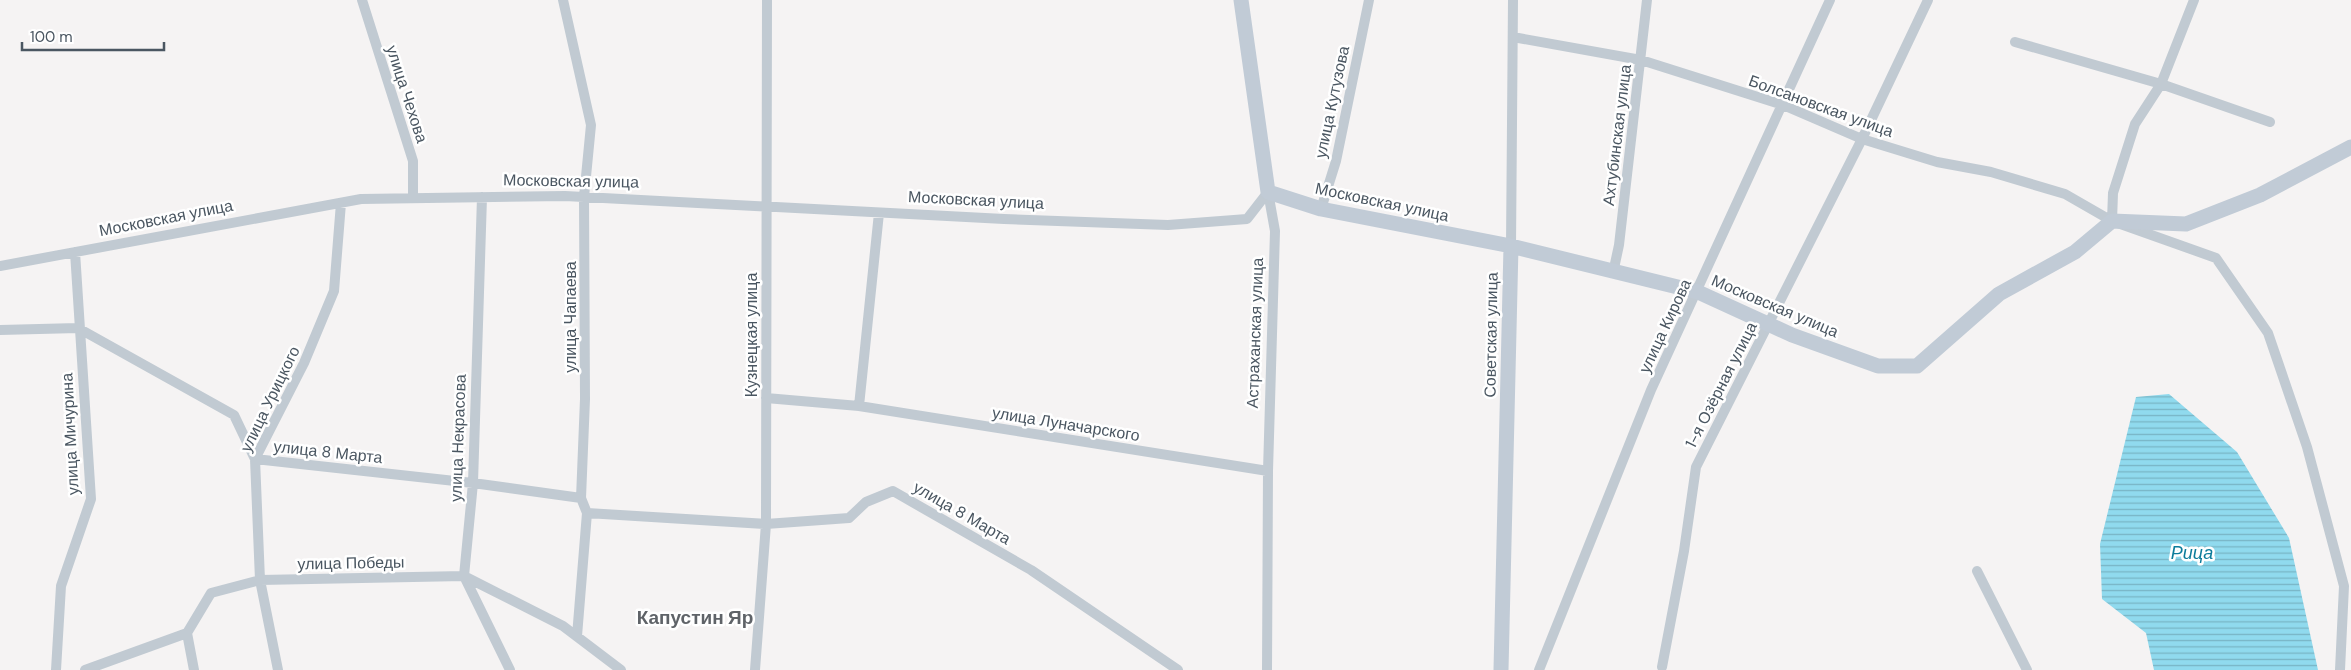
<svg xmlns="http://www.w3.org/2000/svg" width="2351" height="670" font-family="'DM Sans',sans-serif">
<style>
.water{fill:url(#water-rules)}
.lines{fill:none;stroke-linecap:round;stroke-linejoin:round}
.street{stroke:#c1cad2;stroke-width:10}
.secondary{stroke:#c1cbd6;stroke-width:15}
.labels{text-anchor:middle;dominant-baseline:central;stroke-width:5;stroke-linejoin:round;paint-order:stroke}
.street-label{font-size:16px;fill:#4a5661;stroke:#fff}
.water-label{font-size:18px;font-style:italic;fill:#0c7c9b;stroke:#fff}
.quarter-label{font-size:19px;font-weight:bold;fill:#5f6368;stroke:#fff}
</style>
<defs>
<pattern id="water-rules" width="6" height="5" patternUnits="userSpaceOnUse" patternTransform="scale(1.25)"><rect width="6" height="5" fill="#90daee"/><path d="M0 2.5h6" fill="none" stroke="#78b4c4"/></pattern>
</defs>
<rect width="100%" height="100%" fill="#f5f3f3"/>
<path class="water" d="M2169,394L2237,452L2289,538L2318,670H2154L2146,633L2102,599L2100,544L2136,397Z"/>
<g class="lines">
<path class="street" d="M362,0L413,161V198
M563,0L591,125L584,197L585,399L581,498L587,513L577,636
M1513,37L1641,60L1783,105L1862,139L1937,162L1991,172L2065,194L2112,221L2216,258L2268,333L2307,447L2344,586L2340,670
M2015,42L2161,84L2270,122
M482,197L473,483L464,576L510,670
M1321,209L1336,161L1369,0
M2112,221L2113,193L2135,124L2161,84L2194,0
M1511,246L1513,0
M0,266L361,199L565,196L1004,219L1168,225L1247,219L1268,192
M1613,273L1619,245L1647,0
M0,330L78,328L234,415L255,459L473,483L581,498
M766,398L859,406L1268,471
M859,406L879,213
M587,513L766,524L849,518L866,502L893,491L1031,570L1178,670
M1977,571L2027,670
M187,633L194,670
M1662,667L1684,551L1696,467L1862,139L1928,0
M56,670L61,586L91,499L75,252
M85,670L187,633L211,593L260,580L464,576L563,626L621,670
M278,670L260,580L255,459L304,363L334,291L341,203
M755,670L766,524L767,0
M1267,670L1268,471L1275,231L1268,192
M1539,670L1651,390L1830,0"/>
<path class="secondary" d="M1241,0L1268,192L1321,209L1511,246L1698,292L1792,335L1878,366H1917L1999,294L2075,252L2112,221L2186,224L2260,195L2351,147
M1501,670L1511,246"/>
</g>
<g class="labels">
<g class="street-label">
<text transform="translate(407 94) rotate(72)">улица Чехова</text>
<text transform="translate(1332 102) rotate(-78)">улица Кутузова</text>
<text transform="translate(1821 106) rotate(20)">Болсановская улица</text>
<text transform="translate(1617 135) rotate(-83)">Ахтубинская улица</text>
<text transform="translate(571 181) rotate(1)">Московская улица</text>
<text transform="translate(976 200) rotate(3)">Московская улица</text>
<text transform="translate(1382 202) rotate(12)">Московская улица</text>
<text transform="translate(166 218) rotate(-11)">Московская улица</text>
<text transform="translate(1775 306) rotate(23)">Московская улица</text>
<text transform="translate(570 317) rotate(-90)">улица Чапаева</text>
<text transform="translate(1665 326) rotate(-65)">улица Кирова</text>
<text transform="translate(1255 333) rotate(-88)">Астраханская улица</text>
<text transform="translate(751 335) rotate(-90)">Кузнецкая улица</text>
<text transform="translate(1491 335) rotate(-89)">Советская улица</text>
<text transform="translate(1721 385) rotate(-63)">1-я Озёрная улица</text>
<text transform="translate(270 399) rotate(-64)">улица Урицкого</text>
<text transform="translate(1066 424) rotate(9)">улица Луначарского</text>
<text transform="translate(70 434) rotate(-93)">улица Мичурина</text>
<text transform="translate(458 438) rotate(-88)">улица Некрасова</text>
<text transform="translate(328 452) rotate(6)">улица 8 Марта</text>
<text transform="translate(962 513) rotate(30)">улица 8 Марта</text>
<text transform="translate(351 563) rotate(-1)">улица Победы</text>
</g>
<g class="water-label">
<text x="2192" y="553">Рица</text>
</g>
<g class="quarter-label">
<text x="695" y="617">Капустин Яр</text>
</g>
</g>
<path d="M22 42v8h142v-8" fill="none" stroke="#4a5661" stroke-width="2.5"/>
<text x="30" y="42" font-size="15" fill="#4a5661" stroke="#ffffff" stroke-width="4" paint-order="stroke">100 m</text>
</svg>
